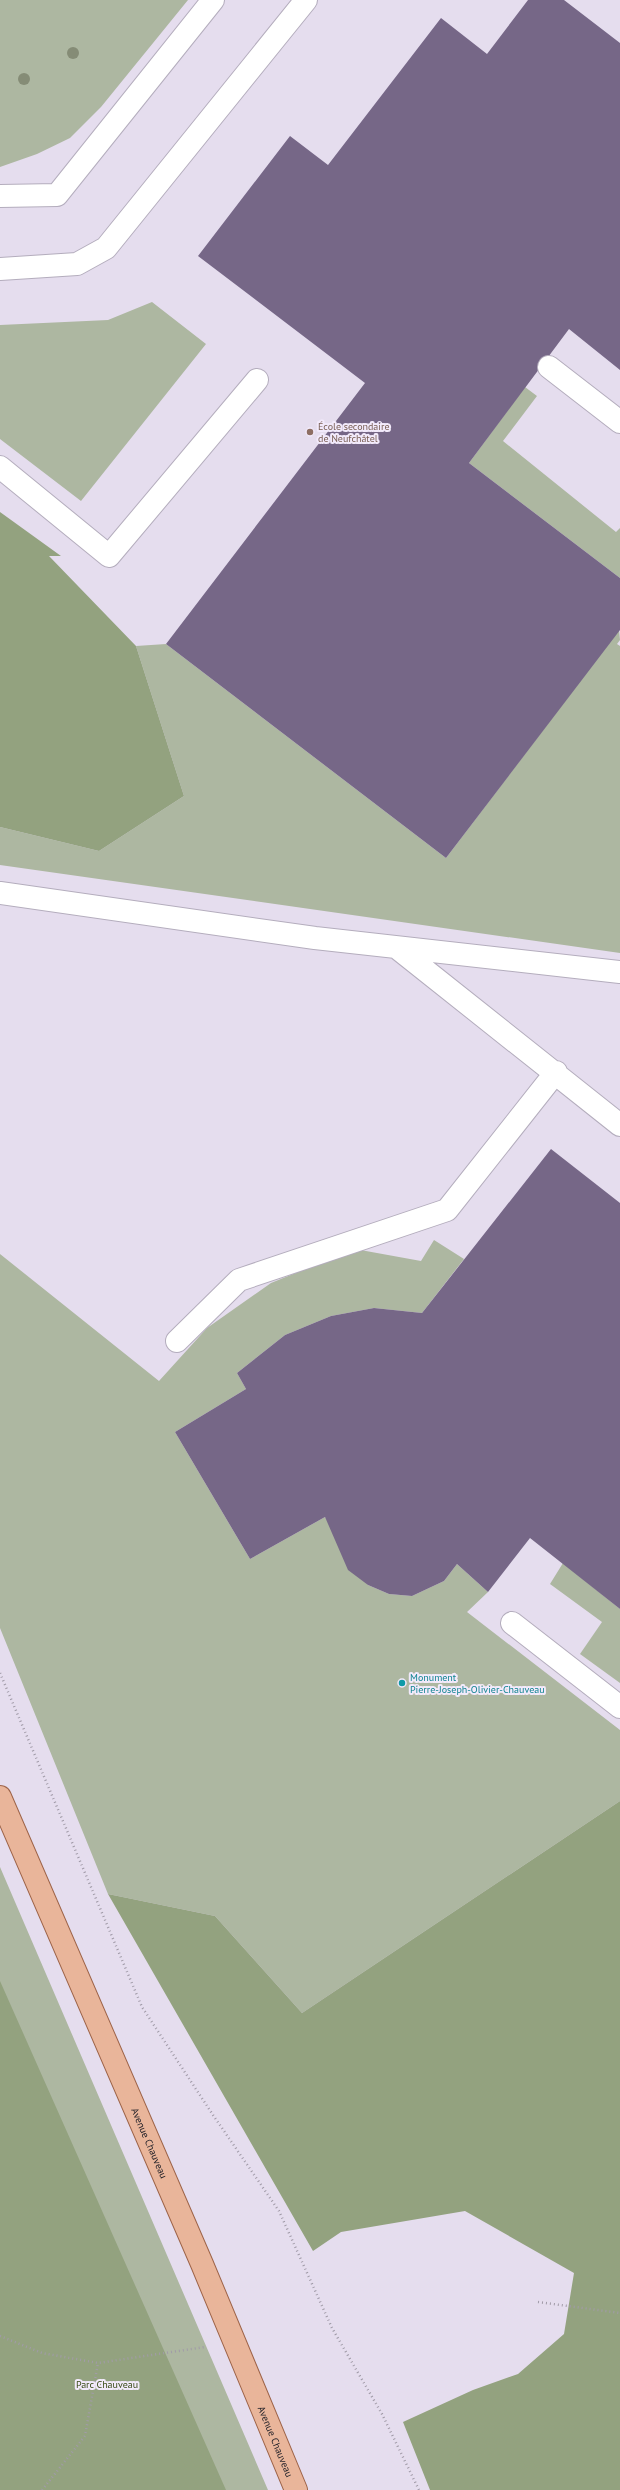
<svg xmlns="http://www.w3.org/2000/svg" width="620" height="2490" font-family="'PT Sans',sans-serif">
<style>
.green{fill:#adb7a1}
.forest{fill:#93a27f}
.building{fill:#766787}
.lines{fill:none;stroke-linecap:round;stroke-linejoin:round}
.minor-casing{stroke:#b4adbd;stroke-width:24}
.major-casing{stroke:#9d6348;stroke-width:24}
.path{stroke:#a19ba8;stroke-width:2.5;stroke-dasharray:1 3;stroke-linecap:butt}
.minor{stroke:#fff;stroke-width:22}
.major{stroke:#e9b59a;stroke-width:22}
.tree{fill:#858c76}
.education-dot{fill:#8d6e63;stroke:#f2eafb;stroke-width:1.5}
.culture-dot{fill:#0f9aa8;stroke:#f2eafb;stroke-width:1.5}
.labels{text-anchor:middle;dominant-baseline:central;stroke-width:4;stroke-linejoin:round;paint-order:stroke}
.education-label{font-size:10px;fill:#785e54;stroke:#f2eafb;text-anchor:start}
.culture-label{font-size:10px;fill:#0d838f;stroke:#f2eafb;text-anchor:start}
.street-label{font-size:10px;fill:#29262c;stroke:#f2eafb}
.park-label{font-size:10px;fill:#374a13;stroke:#f2eafb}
</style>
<rect width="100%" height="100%" fill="#e5ddee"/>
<path class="green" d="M0,0H188L101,107L70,138L37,154L0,167Z
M152,302L206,344L81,501L0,439V325L108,320Z
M525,387L537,396L503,441L616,532L620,528V578L469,463Z
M619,630L620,640L617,644L620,646V953L0,865V827L99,851L184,796L136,646L166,644L446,858Z
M434,1240L464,1259L422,1313L374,1308L331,1316L285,1335L237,1373L246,1389L175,1432L250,1559L325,1517L368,1585L389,1594L412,1596L444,1581L457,1564L488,1592L467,1612L620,1730V1801L302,2013L215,1916L108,1894L0,1628V1254L159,1381L207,1328L271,1283L355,1249L421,1261Z
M563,1563L620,1609V1683L580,1654L602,1622L550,1584Z
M0,1867L268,2490H0Z"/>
<path class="forest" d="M0,512L61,556H49L136,646L184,796L99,851L0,827Z
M620,1801V2490H430L403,2422L473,2390L518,2374L564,2334L574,2273L465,2211L341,2232L313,2251L108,1894L215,1916L302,2013Z
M0,1981L226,2490H0Z"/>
<path class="building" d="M528,0H564L620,43V370L569,329L469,463L620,578V630L446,858L166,644L365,383L198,256L290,136L328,165L441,18L487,54Z
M551,1149L620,1203V1609L530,1538L488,1592L457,1564L444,1581L412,1596L389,1594L368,1585L348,1570L325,1517L250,1559L175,1432L246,1389L237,1373L285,1335L331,1316L374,1308L422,1313Z"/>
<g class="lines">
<g class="minor-casing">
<path id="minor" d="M0,196L57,195L213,0
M0,269L77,264L106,248L306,0
M549,367L620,422
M0,467L109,556L257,380
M0,893L315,938L620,972
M396,947L620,1125
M177,1341L239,1280L447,1210L556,1072
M512,1623L620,1707"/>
</g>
<g class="major-casing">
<g id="major">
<path id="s1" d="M0,1797L202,2264L296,2490"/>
</g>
</g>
<path class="path" d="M0,1673L142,2007L213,2115L279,2211L332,2328L382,2414L419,2490
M538,2302L620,2313
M0,2336L42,2353L98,2363L205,2347
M42,2490L85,2436L98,2363"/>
<use href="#minor" class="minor"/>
<use href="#major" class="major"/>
</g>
<g class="tree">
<circle cx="73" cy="53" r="6"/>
<circle cx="24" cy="79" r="6"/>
</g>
<circle class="education-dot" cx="310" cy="432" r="4"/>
<circle class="culture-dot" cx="402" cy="1683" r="4"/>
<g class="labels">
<g class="education-label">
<text x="318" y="426">École secondaire<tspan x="318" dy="12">de Neufchâtel</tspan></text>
</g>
<g class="culture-label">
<text x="410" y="1677">Monument<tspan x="410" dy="12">Pierre-Joseph-Olivier-Chauveau</tspan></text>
</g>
<g class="street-label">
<text stroke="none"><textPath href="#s1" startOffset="377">Avenue Chauveau</textPath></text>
<text stroke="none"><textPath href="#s1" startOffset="701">Avenue Chauveau</textPath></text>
</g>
<g class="park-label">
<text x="107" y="2384">Parc Chauveau</text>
</g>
</g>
</svg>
